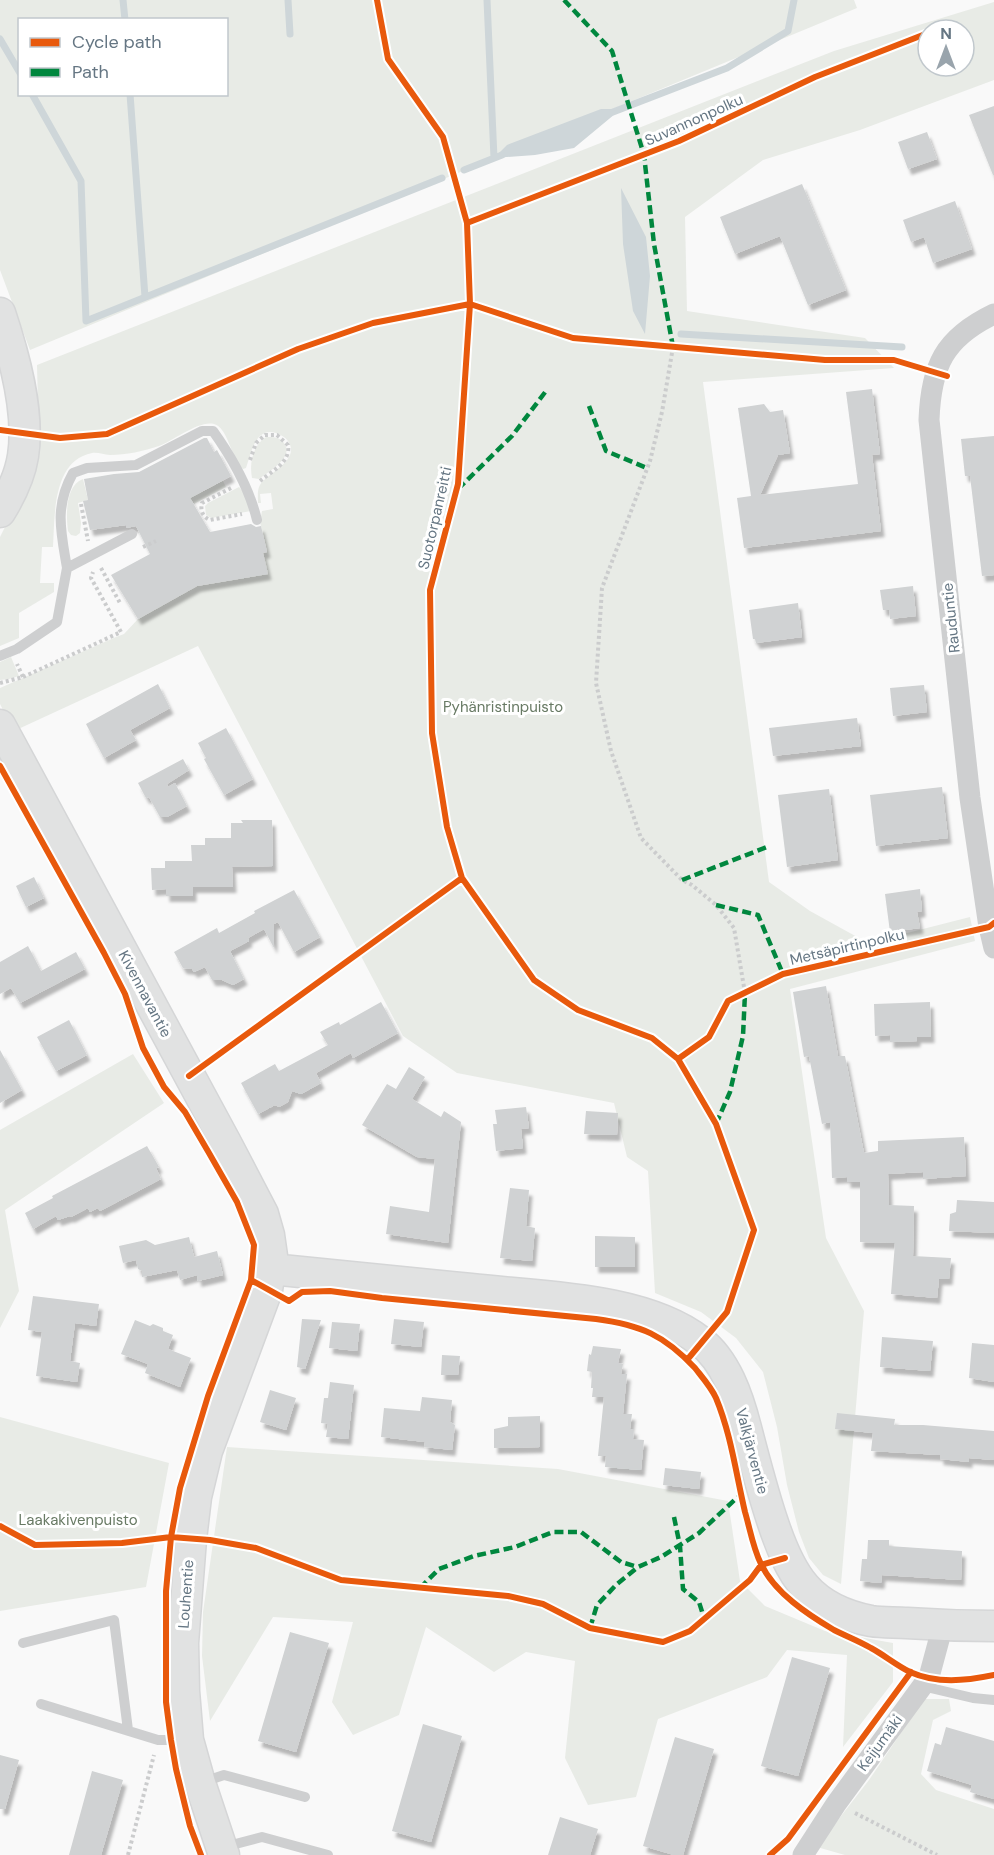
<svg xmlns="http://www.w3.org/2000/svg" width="994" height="1855" font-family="'DM Sans',sans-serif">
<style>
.green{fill:#e8ebe6;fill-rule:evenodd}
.water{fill:#ced6d9}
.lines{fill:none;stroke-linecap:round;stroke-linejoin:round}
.stream{stroke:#ced6d9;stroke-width:7}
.building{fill:#d0d2d3;filter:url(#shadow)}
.secondary-casing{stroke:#d5d6d7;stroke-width:33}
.path{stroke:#cbcccd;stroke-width:4;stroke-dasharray:3 3;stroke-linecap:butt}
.lane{stroke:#cecfd0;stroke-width:10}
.street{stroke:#cecfd0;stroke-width:21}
.secondary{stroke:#e1e2e2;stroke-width:30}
.quiet{stroke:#00873e;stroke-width:4.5;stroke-dasharray:9 4.5;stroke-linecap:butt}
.cycleway-casing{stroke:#fff;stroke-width:10}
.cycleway{stroke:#e8590c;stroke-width:6}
.labels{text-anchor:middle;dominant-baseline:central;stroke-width:6;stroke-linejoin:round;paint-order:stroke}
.street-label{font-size:15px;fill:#657683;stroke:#fff}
.park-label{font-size:15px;fill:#687a64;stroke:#fff}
</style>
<defs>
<filter id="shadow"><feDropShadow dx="3.5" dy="6" stdDeviation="1.5" flood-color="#0004"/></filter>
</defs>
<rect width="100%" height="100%" fill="#f9f9f9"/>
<path class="green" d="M0,0H854L857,8L30,350L0,270ZM20,20H226V94H20Z
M994,2V80L860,130L763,160L685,217L687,311L865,338L894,368L703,382L769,882L810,911L868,943L970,917L975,941L790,989L826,1238L864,1311L841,1584L823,1575L809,1558L799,1532L787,1485L777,1427L763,1372L736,1338L701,1312L655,1293L648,1171L627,1157L614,1103L457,1073L403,1036L198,646L14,731L0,704V688L116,637L124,634L138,619L197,586L267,574L263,553L267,552L260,522L262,511L273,509L271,493L260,494L261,503H258C258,497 257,490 260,485C269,472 301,460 288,441C285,437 281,435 276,433C255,426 251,454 246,468L243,469C231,459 228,427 214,424C199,420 173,441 159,446C144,451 126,455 110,455C104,455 98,452 92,453C52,461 55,516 53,547H42L40,583H54V592L19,613V638L0,646V537L21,495L39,448L37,365L834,51ZM928,30H964V66H928Z
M266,437C273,437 280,437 284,443C295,457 268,472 259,479L252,478C249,463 253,445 266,437Z
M83,479L88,500L78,503L81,523L80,533L76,536L71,535L68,531C66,515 65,486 83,479Z
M223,481L226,487L194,504L190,498Z
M239,487L245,494L251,511L211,518L206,515L205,506L208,503Z
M11,657L19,676L9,679L0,680V662Z
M133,1054L164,1103L5,1210L19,1291L0,1328V1130Z
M0,1417L169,1463L146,1587L0,1611Z
M227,1447L558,1469L728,1501L740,1581L765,1606L825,1631L893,1643V1682L843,1747L847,1655L787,1650L767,1677L658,1719L636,1797L588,1805L565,1758L575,1661L526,1652L494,1672L426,1627L399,1715L353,1735L332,1702L353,1622L273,1617L210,1721L202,1656L203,1612Z
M924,1699H949L951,1711L933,1720L921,1774L936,1790L994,1809V1855H845L817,1847L869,1780Z"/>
<path class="water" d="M601,109H621L574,148L535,155L494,158L507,145Z
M621,188L646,237L650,276L645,334L633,311L623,244Z"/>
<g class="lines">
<path class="stream" d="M123,0L125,20
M288,0L290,34
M487,0L494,158
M0,39L20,73
M32,94L81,181L86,321L442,178
M130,94L145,297
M613,112L727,68L788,31L794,0
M464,170L502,155
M681,334L902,347"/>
</g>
<path class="building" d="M994,106V175H993L969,115Z
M927,132L937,159L908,169L898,142Z
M802,184L846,290L808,305L780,236L735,254L720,217Z
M955,201L972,249L933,263L924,237L911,242L903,220Z
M872,389L880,454L872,455L881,531L744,548L737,498L751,496L738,408L764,404L770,412L783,410L790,453L778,455L760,495L858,484L846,392Z
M994,436V575L982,576L970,476H965L961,439Z
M204,438H207L214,452L217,450L231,476L190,498L210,532L251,524L256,527L261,526L267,552L263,553L268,574L197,586L138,619L111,575L150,554L136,526L126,528V525L90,530L83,501L88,500L84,479L114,474L139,472Z
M913,586L916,616L890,619L889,610H883L880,590Z
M798,603L802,637L756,643L755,639H753L749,610Z
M158,684L170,708L130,730L136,740L104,758L86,724Z
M924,685L927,712L893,716L890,688Z
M857,718L861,746L773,756L769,728Z
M226,728L253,779L224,795L204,759L206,758L198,743Z
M183,759L189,770L167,784L168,787L175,783L187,806L167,817H160L149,797L146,798L138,783Z
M942,787L948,838L876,846L870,795Z
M829,789L838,860L787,867L778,795Z
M241,820H272L273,866L232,867L233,887H193V896H166V889L152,890L151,868H165V861H192L191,845H205V838H231V823H243Z
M34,877L44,898L26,907L16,886Z
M920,889L922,911L917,912L920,928L890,932L885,894Z
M294,890L320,937L294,952L278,922L274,924V948L264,929L248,938L249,941L230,951L244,979L233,985L222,980H212L205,967L194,972L192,969L183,968L174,952L217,928L219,933L255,913L254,911Z
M28,946L41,971L76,952L85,969L20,1003L11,988L0,994V962Z
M826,986L838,1056H845L864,1153L878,1151V1141L964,1137L966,1176L923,1179V1172L888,1174L889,1205L914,1206L913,1256L951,1258L949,1279H939L937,1298L891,1294L895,1243L860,1242V1182H847V1177L832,1178L830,1122L822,1124L809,1056L804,1057L793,992Z
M381,1002L398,1033L353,1058L351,1053L316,1073L321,1083L301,1094L292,1091L288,1102L279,1107L275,1105L258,1114L241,1083L275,1064L279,1071L328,1045L320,1032L339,1022L340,1025Z
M930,1002L931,1037H917V1041L890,1042V1035L875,1036L874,1004Z
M69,1020L87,1055L56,1071L37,1037Z
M0,1050L22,1090L0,1103Z
M409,1067L425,1077L412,1099L441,1117L444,1111L461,1122L448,1243L386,1234L390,1206L429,1212L435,1159L417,1157L362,1125L387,1084L396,1089Z
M526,1107L529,1128L521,1129L523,1148L496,1151L493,1124H497L495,1110Z
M586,1111L618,1113L617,1135L584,1134Z
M147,1146L159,1167L156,1168L161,1179L100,1211L98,1208L90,1212L88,1208L71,1217L70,1216L58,1220L56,1216L33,1229L25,1213L53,1198L52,1196Z
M510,1188L529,1190L526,1226L535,1228L532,1261L500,1258Z
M957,1200L994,1202V1233L949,1231L950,1214L956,1212Z
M595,1236L635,1237V1267H595Z
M189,1237L194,1257L217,1251L223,1275L198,1281L197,1275L180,1280L177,1270L142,1277V1271L138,1269L136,1260L123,1263L119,1246L146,1240L155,1245Z
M33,1296L99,1304L96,1326L75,1323L70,1361L80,1363L77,1382L36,1376L42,1332L28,1330Z
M302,1319L321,1320L305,1369L297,1367Z
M394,1319L424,1322L421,1347L391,1344Z
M135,1320L150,1326L153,1324L163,1328V1331L173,1335L168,1349L191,1358L180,1387L145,1373L148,1364L121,1354Z
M332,1322L360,1324L357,1351L329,1348Z
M882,1337L933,1341L930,1371L880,1367Z
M972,1343L994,1345V1382L969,1378Z
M593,1346L621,1349L618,1363L623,1364L621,1374H627L623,1414H632L630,1429H634L633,1439L644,1440L641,1470L605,1467L606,1456H598L604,1397H592L593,1388H591L592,1372L587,1371L589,1354L591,1355Z
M442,1355L460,1356L458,1375H441Z
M330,1382L354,1385L348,1439L326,1437L328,1424L321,1423L324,1398H328Z
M270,1390L296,1398L286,1430L260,1422Z
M422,1397L452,1400L450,1422L455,1425L452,1450L424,1447L425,1442L381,1437L384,1408L420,1411Z
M837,1413L895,1419L894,1425H923L994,1431V1460L969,1458V1462L940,1459V1455L871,1451L873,1433L835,1429Z
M540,1416V1447L494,1448V1429L508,1426V1417Z
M665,1468L701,1472L699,1489L663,1485Z
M868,1540H889V1546L962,1551L961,1580L882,1575L881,1583L860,1581L862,1559H867Z
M290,1632L329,1643L296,1752L258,1741Z
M792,1657L830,1668L798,1776L761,1766Z
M423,1724L462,1736L431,1842L392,1831Z
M946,1727L994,1741V1799L970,1792L972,1785L927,1771L935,1743L941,1745Z
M675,1737L714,1749L683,1855H674L643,1846Z
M0,1755L19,1760L5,1809H0Z
M92,1771L123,1780L101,1855H69Z
M560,1817L598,1829L590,1855H548Z"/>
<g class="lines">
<g class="secondary-casing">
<path id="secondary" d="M0,313C14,355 30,412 23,456C20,475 10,496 0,512
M0,725L226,1143L263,1214L269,1235L272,1256L267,1290L207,1451L196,1497L191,1539L183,1643L184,1691L188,1740L200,1783L224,1855
M271,1269C338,1276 405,1283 471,1289C541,1297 644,1297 700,1341C726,1361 738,1397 746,1428C754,1459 762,1490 772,1520C790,1575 809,1609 871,1621C883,1623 895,1622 907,1623C936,1625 965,1626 994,1626"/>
</g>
<path class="path" d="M673,347L662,412L650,461L602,588L596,683L611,751L641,838L682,880L692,885L716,905L734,928L745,993
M250,460L256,443L265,435H277L288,445C291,462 272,471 260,481
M231,488L202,503C200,511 203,517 210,520L242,514
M81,504L88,541
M143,547L156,541
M101,568L120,603
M23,677L121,632L91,578L93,572
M0,683L23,677L17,664
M855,1813L937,1855
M128,1855L154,1755"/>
<path class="lane" d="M67,568C61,532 54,507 73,473L87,468L136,465L202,431H213C233,459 249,487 257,520
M0,656L17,649L57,622L67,568L132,534
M23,1643L114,1620L128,1730
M922,1686L973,1698L994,1700
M41,1704L158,1740H185
M200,1783L224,1775L305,1797
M224,1847L262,1837L328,1855"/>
<path class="street" d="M994,314C944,338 931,366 929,420L970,798L989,927L994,948
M803,1855L836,1804L929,1677L943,1625"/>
<use href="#secondary" class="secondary"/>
<path class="quiet" d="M564,0L612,51L644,155L654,244L673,347
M589,406L606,451L647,468
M458,489L512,436L546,391
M682,880L767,847
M716,905L758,915L783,974
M716,1124L730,1092L743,1036L745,993
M674,1517L680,1546L683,1589L699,1602L704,1618
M420,1588L439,1569L474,1556L515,1547L553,1532H581L621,1562L638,1567
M590,1628L597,1605L617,1584L638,1567L661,1557L699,1533L741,1494"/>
<g class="cycleway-casing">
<path id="cycleway" d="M377,0L388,59L443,137L467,223L470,304L458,484L430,590L432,733L447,827L462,878L534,980L578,1010L652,1038L678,1059
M467,223L679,141L815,77L928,33
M0,430L60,438L107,434L298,349L373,323L470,304L573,338L825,360H894L947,376
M0,766L104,953L125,994L143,1048L164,1087L185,1112L209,1153L237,1202L254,1245L251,1280L208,1396L180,1488L171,1537L166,1591V1702L171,1740L176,1769L190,1826L201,1855
M189,1076L462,878
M251,1280L289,1301L302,1292L330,1291L382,1298L596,1319C641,1325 664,1335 695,1368C702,1377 711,1387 716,1398C731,1434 736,1474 745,1512C750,1529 753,1548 761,1564C775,1593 807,1614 834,1630C846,1636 859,1641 871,1648C884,1655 896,1665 910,1672C937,1684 965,1681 994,1675
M687,1360L727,1312L754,1230L716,1124L678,1059L709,1037L728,1001L783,974L989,927L994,923
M0,1526L35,1545L122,1543L171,1537L210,1540L256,1548L341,1580L508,1596L543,1604L590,1628L663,1642L690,1631L750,1580L761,1565L785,1558
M770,1855L788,1839L911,1672"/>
</g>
<use href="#cycleway" class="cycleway"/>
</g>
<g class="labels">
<g class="street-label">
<text transform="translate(694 120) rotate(-24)">Suvannonpolku</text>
<text transform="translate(435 518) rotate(-77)">Suotorpanreitti</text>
<text transform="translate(951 618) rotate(-96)">Rauduntie</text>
<text transform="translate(847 947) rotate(-13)">Metsäpirtinpolku</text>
<text transform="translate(145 994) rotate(62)">Kivennavantie</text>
<text transform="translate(752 1451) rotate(75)">Valkjärventie</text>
<text transform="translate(186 1594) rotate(-86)">Louhentie</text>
<text transform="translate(880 1743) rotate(-54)">Keijumäki</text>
</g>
<g class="park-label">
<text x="503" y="707">Pyhänristinpuisto</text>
<text x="78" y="1520">Laakakivenpuisto</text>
</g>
</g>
<rect x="18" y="18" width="210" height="78" fill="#ffffff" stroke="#c1c8cd" stroke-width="1.5"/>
<rect x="30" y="38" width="30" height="9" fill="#e8590c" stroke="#c1c8cd" stroke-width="1.5"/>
<text x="72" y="48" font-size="18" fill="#657683">Cycle path</text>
<rect x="30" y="68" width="30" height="9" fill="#00873e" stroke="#c1c8cd" stroke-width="1.5"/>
<text x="72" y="78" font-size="18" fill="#657683">Path</text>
<g transform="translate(946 48)"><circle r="28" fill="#ffffff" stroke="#c1c8cd" stroke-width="1.5"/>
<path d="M0-4.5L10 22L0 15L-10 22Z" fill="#99a4ac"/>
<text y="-9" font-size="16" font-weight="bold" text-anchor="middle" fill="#657683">N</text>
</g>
</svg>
